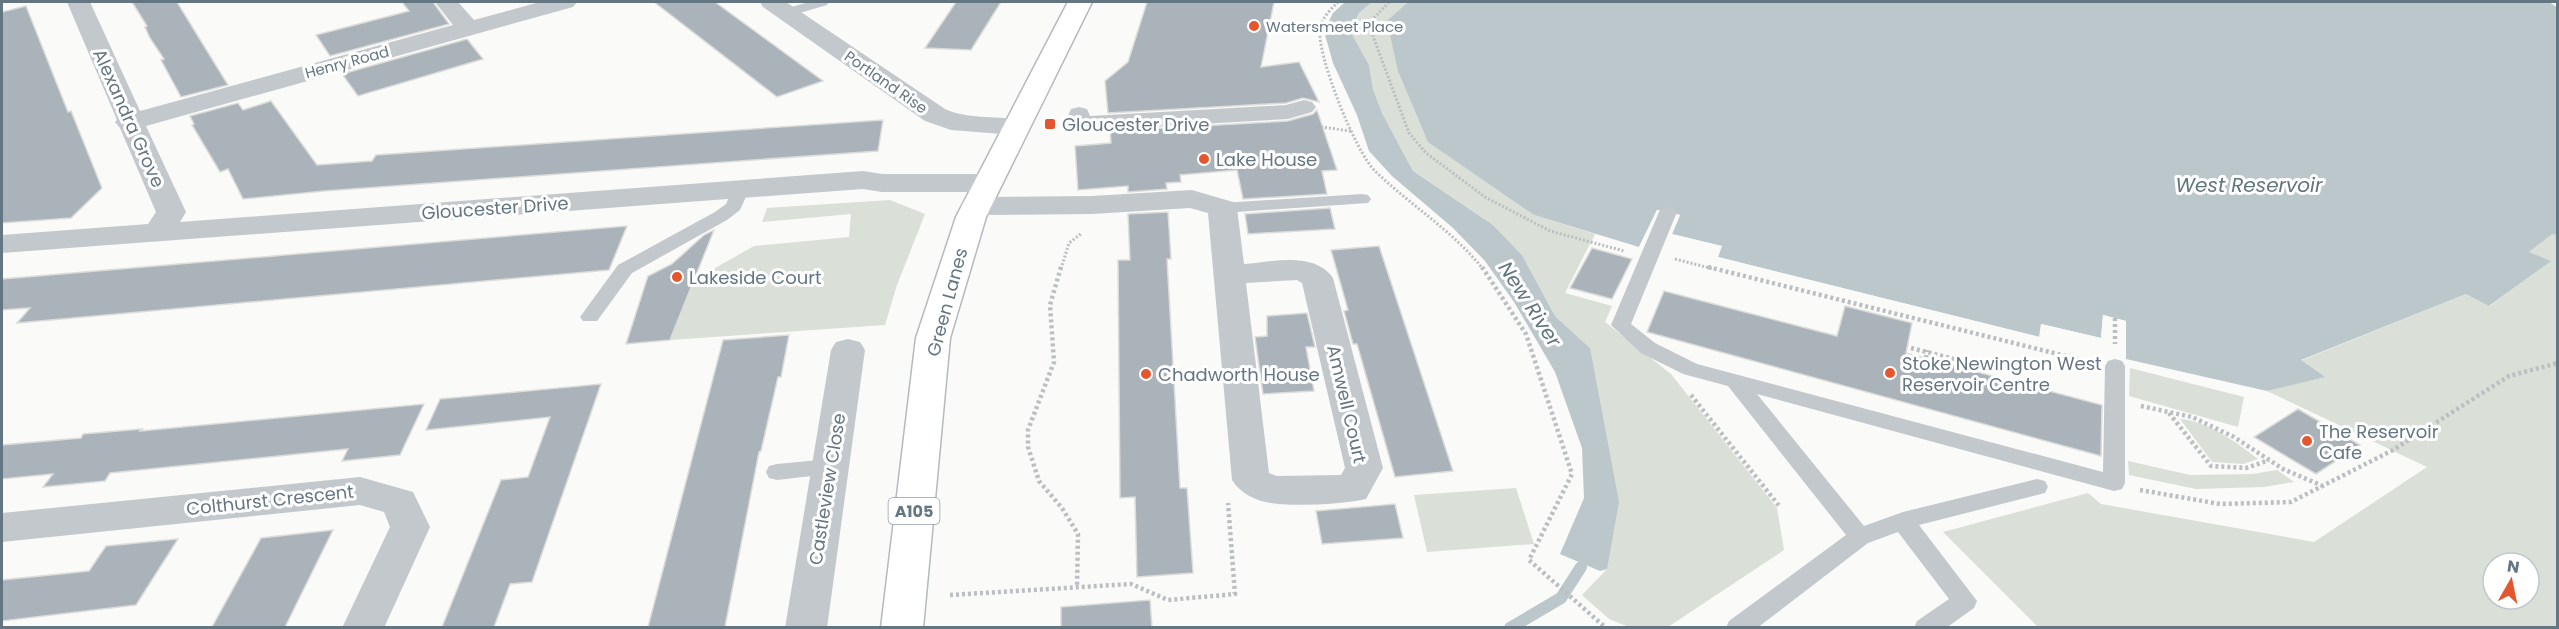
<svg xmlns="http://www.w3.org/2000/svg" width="2559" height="629" font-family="Poppins,sans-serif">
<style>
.green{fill:#dadfd7;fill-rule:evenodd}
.water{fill:#bbc7cb}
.pier{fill:#fafaf8}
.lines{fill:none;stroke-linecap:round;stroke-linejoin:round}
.stream{stroke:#bbc7cb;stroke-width:12}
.building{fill:#aab3b9;stroke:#dcdcda;stroke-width:1.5}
.primary-casing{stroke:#b5babe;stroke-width:3}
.path-far1{stroke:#bbbfc2;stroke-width:3;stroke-dasharray:2 2;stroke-linecap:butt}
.path{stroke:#bbbfc2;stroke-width:4.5;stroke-dasharray:3 3;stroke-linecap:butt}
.service{fill:#c3c8cc;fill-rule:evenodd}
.pedestrian{fill:#c3c8cc;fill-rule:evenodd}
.minor{fill:#c3c8cc;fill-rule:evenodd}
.primary{fill:#fff;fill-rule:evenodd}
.poi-dot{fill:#e4572e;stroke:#fff;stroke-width:2}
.labels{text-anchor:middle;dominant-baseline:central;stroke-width:6;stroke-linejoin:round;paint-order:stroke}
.far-poi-label{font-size:15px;fill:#657683;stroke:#fff;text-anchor:start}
.far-street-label{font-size:15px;fill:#657683;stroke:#fff}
.shield{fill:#fff;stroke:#939fa8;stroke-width:1.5}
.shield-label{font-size:16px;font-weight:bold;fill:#657683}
.street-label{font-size:18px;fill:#657683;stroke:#fff}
.poi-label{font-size:18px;fill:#657683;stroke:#fff;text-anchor:start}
.water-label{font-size:20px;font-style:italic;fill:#60757c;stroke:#fff}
</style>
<rect width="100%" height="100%" fill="#fafaf8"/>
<path class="green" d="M1372,2H1408L1387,22L1534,215L1595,234L1565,293L1612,306L1605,322L1671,374L1777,508L1784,550L1668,627H1629L1609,619L1582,595L1607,569L1590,348L1555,316L1522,255L1493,225L1413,171L1382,113L1373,89L1369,65L1350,31L1359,13Z
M890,200L925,214L897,285L885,325L670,340L694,280L754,246L849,237L851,214L762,222L767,208Z
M2552,233L2557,235V627H2038L1943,532L2088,493L2101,504L2314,542L2427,467L2267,391L2324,377L2300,361L2466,294L2490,306L2550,261L2529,252ZM2493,563H2529V599H2493Z
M2130,368L2244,397L2238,427L2129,396Z
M2180,419C2208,421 2236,442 2258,459L2243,464L2212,462Z
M2128,461L2190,475L2252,474L2277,470L2294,482L2263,487L2196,489L2129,475Z
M1516,488L1534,544L1427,552L1414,495Z"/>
<path class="water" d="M1345,2H1372L1359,13L1350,31L1369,65L1373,89L1382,113L1413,171L1493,225L1522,255L1555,316L1590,348L1619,502L1607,569L1600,571L1560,554L1584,498L1582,448L1555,372L1514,302L1485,261L1453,228L1392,176L1369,151L1357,115L1333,63L1324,31L1333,13Z
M1408,2H2549L2558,8L2557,235L2552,234L2529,252L2551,261L2489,306L2466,294L2301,360L2325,377L2267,391L2126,359V321L2103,315L2101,338L2041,324L2040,337L1718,257L1721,246L1672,234L1680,215L1657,210L1639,247L1534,215L1428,142L1398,71L1387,21Z"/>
<path class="pier" d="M1657,210L1680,215L1672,234L1722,246L1718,257L2039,337L2041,324L2101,338L2103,315L2126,321V362L2123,359V323L2106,319L2104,339L2102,341L2043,327V338L2039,340L1717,260L1715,257L1718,248L1670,236L1676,217L1658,213L1642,248L1639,247Z"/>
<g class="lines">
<path class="stream" d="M1510,628L1561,598L1581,567"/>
</g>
<path class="building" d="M132,2H177L228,85L181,97L161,60L164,59L150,38L145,27L147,26Z
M402,2H433L449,24L330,56L316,35L409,11Z
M654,2H715L823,81L777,97Z
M956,2H1001L971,50L925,48Z
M1147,2H1274L1261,67L1299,62L1319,102L1303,98L1286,103L1108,113L1105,81L1128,62Z
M26,6L68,112L71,111L102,188L71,218L2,223V12Z
M467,39L483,59L358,96L342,74Z
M271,101L317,165L372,161L376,155L883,120L878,151L324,191L243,199L228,169L220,172L192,125L194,124L190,116L238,103L243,110Z
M1317,110L1337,170L1322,171L1327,194L1243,199L1237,170L1180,175L1181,182L1166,183L1167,189L1128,192V186L1078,190L1075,146L1111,143L1110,131L1288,121L1313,114Z
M1330,208L1335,229L1248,234L1245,214Z
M1168,212L1171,259H1167L1180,488H1187L1193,573L1137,577L1135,497L1120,498L1118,260H1130L1128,214Z
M627,226L609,270L17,323L30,308L2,310V279Z
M714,230L670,340L626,344L648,276L672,264L704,235Z
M1379,246L1453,471L1395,477L1357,344H1353L1344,311L1348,310L1331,250Z
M1592,248L1632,259L1612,299L1570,288Z
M1664,291L1837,336L1845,306L1912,323L1906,353L2102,405L2101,456L1647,332Z
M1307,313L1315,347H1306L1314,391L1263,394L1255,337L1267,336V316Z
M789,335L781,377H778L761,451L759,452L725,627H648L723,340Z
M601,384L532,582L510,584L494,627H442L501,480L528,477L550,417L426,430L440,399Z
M424,404L400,455L342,461L348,449L110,473L105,481L43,487L53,474L2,479V445L81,438L83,434L142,429L140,431Z
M2298,409L2360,445L2316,474L2254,437Z
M1395,504L1403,538L1322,544L1316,511Z
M333,530L285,627H212L261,538Z
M178,539L136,605L2,621V580L89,571L106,546Z
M1150,600L1152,627H1061V607Z"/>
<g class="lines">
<g class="primary-casing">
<path id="primary" d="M1068,2H1092L986,217L950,338L923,628H881L916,338L956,217Z"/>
</g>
<path class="path-far1" d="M1338,2C1331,9 1322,18 1320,28C1316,54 1356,153 1375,171C1410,205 1452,230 1483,269
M1389,2L1374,18L1370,28L1409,133L1426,153L1485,197L1550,231L1624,251
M1321,127L1351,131
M1675,259L1714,269
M1061,269L1069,243L1082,233"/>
<path class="path" d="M1061,267L1050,305L1054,362L1028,430V447L1039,481L1062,508L1078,534L1077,587
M1482,267L1526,334L1572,474L1529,560L1606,628
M1708,267L2090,362
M2115,318V344
M1911,348L1974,364
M1926,358L1927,350
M1691,395L1780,507
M2141,406L2192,417L2234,437L2283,469L2323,486
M2169,413L2211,466L2246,468L2269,460
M2140,490L2220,504L2291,502L2393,450L2509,376L2558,363
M950,595L1131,584L1168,600L1235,594L1228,503"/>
<path class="service" d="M809,2H829L827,5L786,17L779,13L781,10Z
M740,185L746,186L749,190L740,210L727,220L632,273L597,321H583L580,317L618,265L715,212L726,204L734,186Z
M1362,194L1368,195L1371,199L1368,203L1222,213L1216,212L1213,208L1216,204L1222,203Z
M1668,207L1674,208L1677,212L1631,324L1655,343L1697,364L2103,472L2105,366L2108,361L2115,359L2122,361L2125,366V483L2122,489L2114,491L1757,394L1864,526L1903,512L2037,479L2045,481L2048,487L2045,493L1919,525L1977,601L1974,608L1946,628H1914L1917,621L1949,599L1898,532L1868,543L1757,628H1726L1729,621L1846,535L1728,386L1683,374L1641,353L1611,325L1659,212L1662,208Z
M830,459L838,461L841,467L838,473L777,480L769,478L766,472L769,466L777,464Z"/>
<path class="pedestrian" d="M1304,100L1312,102L1316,107L1312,112L1288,119L1076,131L1068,129L1064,124L1071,109L1079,107L1087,109L1090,116L1286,105Z"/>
<path class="minor" d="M67,2H90L140,111L453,25L435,2H458L474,20L540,2H577L573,7L146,126L186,212L180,222L863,171L882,174H988L998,177L1003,183L998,189L988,192H882L863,189L2,253V235L148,224L156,212L120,128L115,122L117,120Z
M760,2H786L945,109C969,120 998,115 1025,121L1029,127L1025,133L1015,135L951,130L925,121L763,7Z
M1192,190L1233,202L1237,208L1244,264C1271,262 1314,251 1333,278L1383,468L1366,499C1347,504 1291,507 1271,503C1256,501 1240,493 1232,480L1208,213L1190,208L1092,214L975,215L964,212L960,206L964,200L975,197L1092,196ZM1297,280L1302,283L1345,468L1341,475L1277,476L1269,473L1246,283Z
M848,339L860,342L865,350L827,628H785L831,350L836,342Z
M360,477L413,492L430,527L384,628H342L390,527L384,512L360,505L2,542V513Z"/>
<use href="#primary" class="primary"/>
</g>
<g class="poi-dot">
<circle cx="1254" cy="26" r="6"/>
<rect x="1044" y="118" width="12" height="12" rx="3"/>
<circle cx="1204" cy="159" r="6"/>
<circle cx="677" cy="277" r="6"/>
<circle cx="1890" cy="373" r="6"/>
<circle cx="1146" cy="374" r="6"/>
<circle cx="2307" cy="441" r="6"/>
</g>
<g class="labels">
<g class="far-poi-label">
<text x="1266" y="26">Watersmeet Place</text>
</g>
<g class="far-street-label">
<text transform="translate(347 62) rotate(-15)">Henry Road</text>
<text transform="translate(886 82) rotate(35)">Portland Rise</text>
</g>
<rect class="shield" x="888.5" y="498" width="51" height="26" rx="4.5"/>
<g class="shield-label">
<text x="914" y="511">A105</text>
</g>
<g class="street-label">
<text transform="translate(129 118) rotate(66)">Alexandra Grove</text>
<text transform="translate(495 208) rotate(-4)">Gloucester Drive</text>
<text transform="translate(947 302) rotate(-75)">Green Lanes</text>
<text transform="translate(1347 404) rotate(77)">Amwell Court</text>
<text transform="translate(827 489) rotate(-81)">Castleview Close</text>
<text transform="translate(270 500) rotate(-6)">Colthurst Crescent</text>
</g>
<g class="poi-label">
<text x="1062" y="124">Gloucester Drive</text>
<text x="1216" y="159">Lake House</text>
<text x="689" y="277">Lakeside Court</text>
<text x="1902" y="363">Stoke Newington West<tspan x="1902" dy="21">Reservoir Centre</tspan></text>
<text x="1158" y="374">Chadworth House</text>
<text x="2319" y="431">The Reservoir<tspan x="2319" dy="21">Cafe</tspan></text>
</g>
<g class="water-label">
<text x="2249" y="185">West Reservoir</text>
<text transform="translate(1530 304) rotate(57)">New River</text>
</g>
</g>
<rect width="2559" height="629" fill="none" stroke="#657683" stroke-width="6"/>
<g transform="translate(2511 581) rotate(9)"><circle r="28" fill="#ffffff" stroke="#c1c8cd" stroke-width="1.5"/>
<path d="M0-4.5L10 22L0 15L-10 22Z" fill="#e4572e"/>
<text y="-9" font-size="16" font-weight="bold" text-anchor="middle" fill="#657683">N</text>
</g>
</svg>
